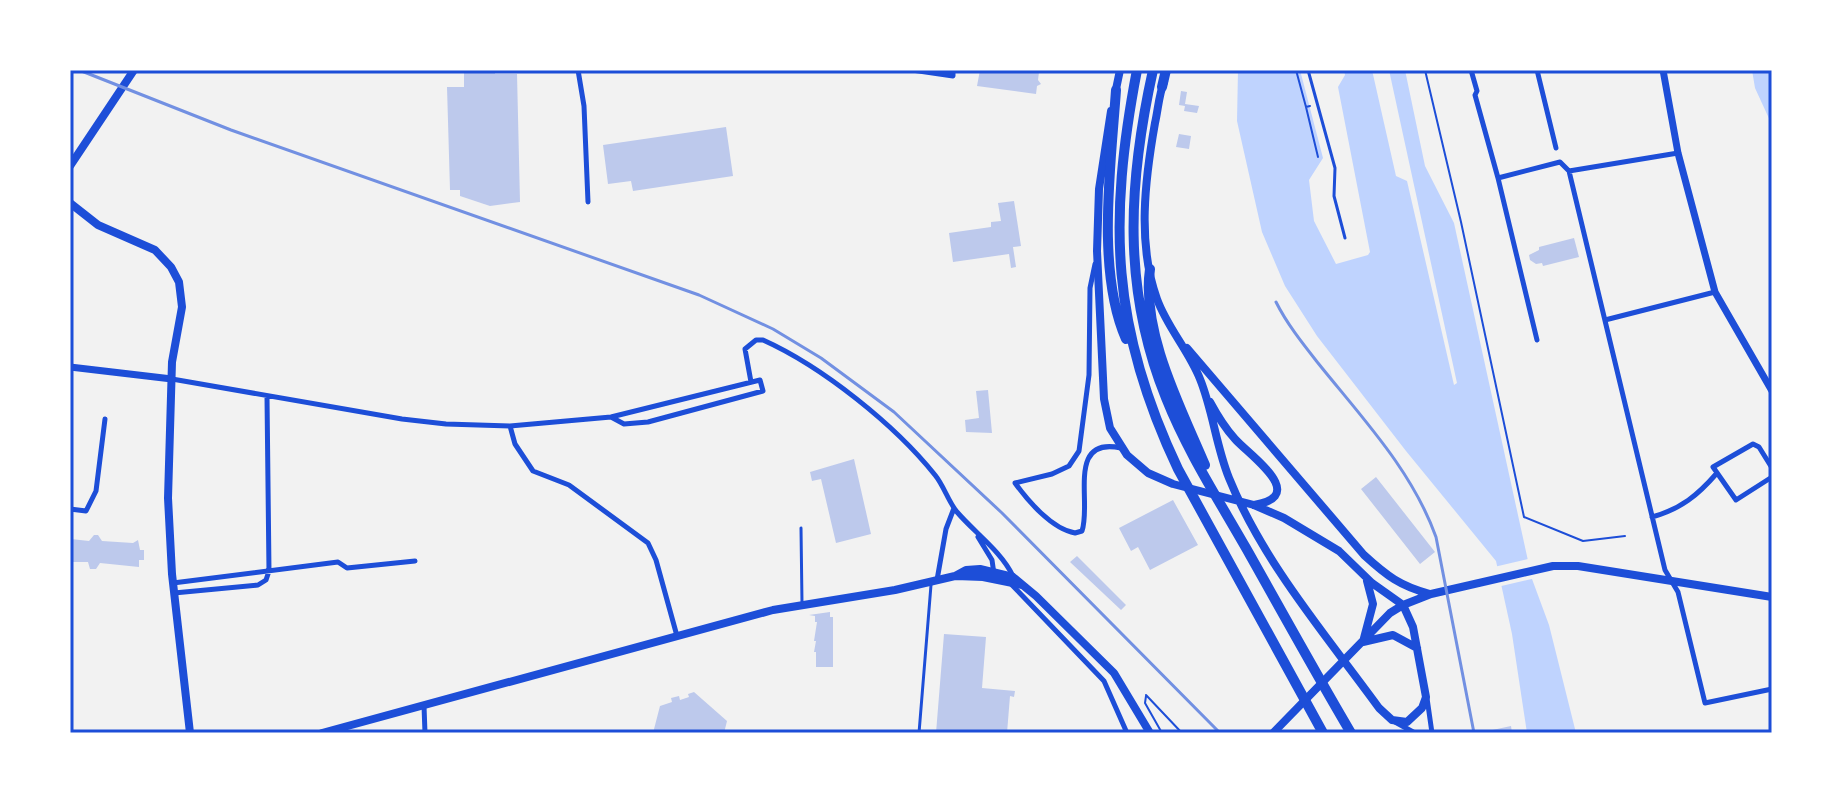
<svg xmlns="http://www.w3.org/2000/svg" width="1842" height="803" font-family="'Noto Serif',serif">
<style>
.water{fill:#bfd3fe}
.pier{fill:#f2f2f2}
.building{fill:#bdc9ec}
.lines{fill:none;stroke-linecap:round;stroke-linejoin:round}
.path{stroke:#1d4ed8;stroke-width:2}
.service{stroke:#1d4ed8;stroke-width:3}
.minor{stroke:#1d4ed8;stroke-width:5}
.tertiary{stroke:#1d4ed8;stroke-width:7}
.secondary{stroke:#1d4ed8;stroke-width:8}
.primary{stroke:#1d4ed8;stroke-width:8}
.motorway{stroke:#1d4ed8;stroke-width:10}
.rail{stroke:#7290e2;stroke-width:3}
.neatline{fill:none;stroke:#1d4ed8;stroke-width:3}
</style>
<rect width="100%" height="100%" fill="#f2f2f2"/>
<path class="water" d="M1238,70H1300L1323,158L1309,180L1314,221L1336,264L1368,255L1370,252L1338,87L1345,75L1344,70H1372L1396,176L1407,181L1454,385L1457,383L1389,70H1405L1425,166L1454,223L1532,579L1549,625L1576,733H1527L1512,634L1496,561L1406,451L1317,336L1285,286L1262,232L1237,121Z
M1752,70H1772V125L1755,88Z"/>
<path class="pier" d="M1532,558L1536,578L1497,587L1494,567Z"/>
<path class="building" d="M464,70H495V74H517L520,202L490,206L460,196V190H450L447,87H464Z
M980,70H1036L1039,72L1038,80L1041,84L1037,86L1036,94L977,86Z
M1181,91L1187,92L1185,104L1199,106L1197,113L1184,111L1185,106L1179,105Z
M726,127L733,176L633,191L631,181L608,184L603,145Z
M1179,134L1191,136L1189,149L1176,147Z
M1014,201L1021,246L1013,247L1016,267L1011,268L1009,254L953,262L949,233L991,227V222L1001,221L998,203Z
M1574,238L1579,257L1543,266L1542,263L1536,264L1530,260L1529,255L1539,250V247Z
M988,390L992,433L966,432L965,420L979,418L976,391Z
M854,459L871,534L836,543L821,479L812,481L810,472Z
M1376,477L1435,552L1420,564L1361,489Z
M1173,500L1198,545L1150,570L1138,547L1131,551L1119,528Z
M94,535H98L102,541L133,543L138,540L140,550H144V560H139V567L100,563L96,569H90L88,562H70L71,539L89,541Z
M1077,556L1126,605L1121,610L1070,562Z
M830,612V617H833V667H816V652H814L816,641H814L817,622H815V616L809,615Z
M944,634L986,637L982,688L1015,691L1014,697L1010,696L1007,733H936Z
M694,692L727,721L724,733H653L660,706L672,702L671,698L679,696L680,700L689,697L688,694Z
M1511,726L1512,733H1483V732Z"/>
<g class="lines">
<path class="path" d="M1296,70L1306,107L1310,106
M1425,70L1461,222L1524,517L1583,541L1625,536
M1306,107L1318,157
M1146,695L1182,733
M1146,696L1145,703L1162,733"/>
<path class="service" d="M1308,70L1335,168L1334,196L1345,238
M801,528L802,603
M919,733L931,585"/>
<path class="minor" d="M578,70L584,106L588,202
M912,70L953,76V70
M1471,70L1477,91L1475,95L1498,178L1537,340
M1537,70L1556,148
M1569,171L1665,570L1678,592L1705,703L1772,689
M1569,171L1678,153
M1498,178L1560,162L1569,171
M1095,264L1090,288L1089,375L1079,451L1069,466L1052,474L1015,483C1028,501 1052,529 1075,533L1082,531C1092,503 1066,436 1121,448
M1605,320L1715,292
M172,379L402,419L446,424L510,426L611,417L760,380L763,391L648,422L624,424L611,417
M751,382L745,349L756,340H763C823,367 895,425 935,475C944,486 948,501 957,512C975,533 1001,551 1013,576
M510,426L515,444L533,471L569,485L648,543L656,560L677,636
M1772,468L1759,447L1753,444L1713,467L1736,500L1772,477
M70,509L86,511L96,491L105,419
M1652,517C1681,509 1698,495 1717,473
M978,537L992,560L994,574
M937,580L946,529L954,508
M173,583L338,562L347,568L415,561
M1012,585L1104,681L1127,733
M174,593L258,585L266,580L269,571L267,397
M1427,698L1432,733
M424,706L425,733
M1395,722L1415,733"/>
<path class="tertiary" d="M1663,70L1678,153L1715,292L1772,391
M70,367L172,379"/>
<path class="secondary" d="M1115,94L1120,70
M1111,111L1099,189L1097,251L1104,399L1110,428L1127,455L1148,473L1173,484L1254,505L1284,518L1339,551L1372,583L1403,605L1413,627L1426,697L1422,708L1407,722L1392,720L1379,708C1326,635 1263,562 1229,478C1216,446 1213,411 1200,379C1189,351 1167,327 1157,299C1137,244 1145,179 1155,123C1158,110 1159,94 1164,82
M70,166L134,70
M70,203L98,225L155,250L171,267L179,282L182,307L172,362L168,498L172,574L190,733
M1187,348L1364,555C1387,576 1400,586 1430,594
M1210,402C1217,415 1225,428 1235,439C1249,455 1310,496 1254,505
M1364,638L1373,604L1367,581
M1363,642L1393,635L1417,648
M1273,733L1390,613L1403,605L1431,594L1553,566H1578L1772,597"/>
<path class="primary" d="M956,576L983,577L1022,585
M322,733L773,610L895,590L955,576L966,570L980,569L1013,577L1036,596L1114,673L1150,733"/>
<path class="motorway" d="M1137,70C1108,221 1111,328 1178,469L1323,733
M1153,70C1128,183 1122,289 1166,398C1187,451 1218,499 1246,548C1281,610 1315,672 1351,733
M1162,87L1166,70
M1116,90C1111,164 1096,271 1126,339
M1150,269C1141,332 1181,408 1205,465"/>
<path class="rail" d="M79,70L231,130L699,295L773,329L821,358L894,412L1002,513L1220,733
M1276,302C1287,324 1303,344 1318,363C1362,418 1412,470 1436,537L1474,733"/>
</g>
<rect width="1842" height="803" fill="none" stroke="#ffffff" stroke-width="144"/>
<rect x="72" y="72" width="1698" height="659" class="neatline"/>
</svg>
